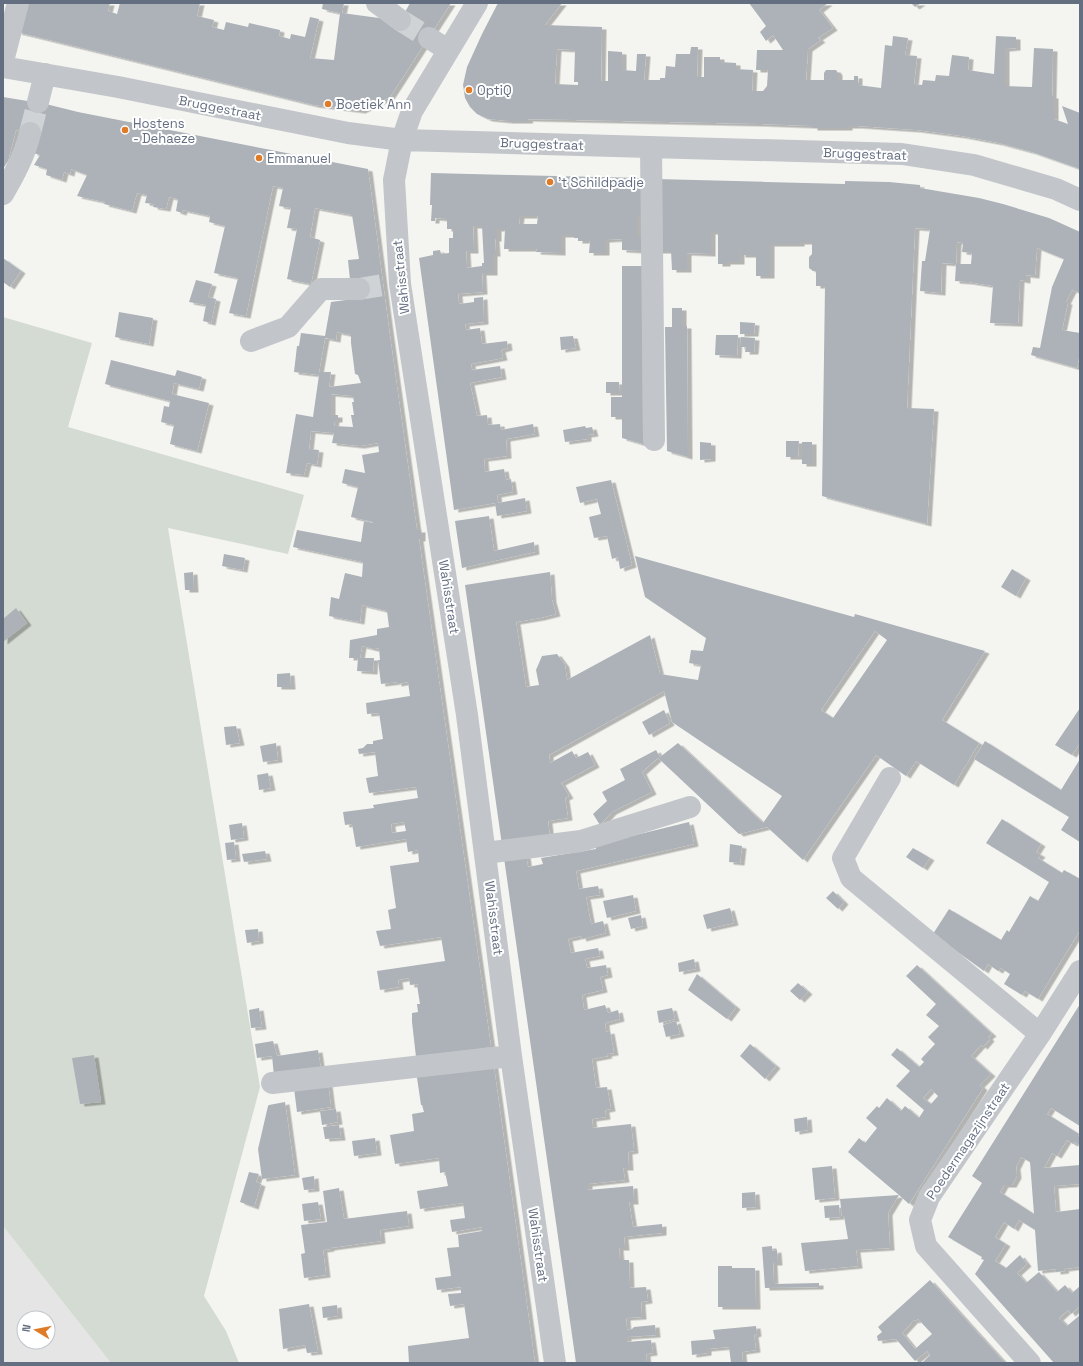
<svg xmlns="http://www.w3.org/2000/svg" width="1083" height="1366" font-family="'Space Grotesk',sans-serif">
<style>
.built{fill:#e4e5e4;fill-rule:evenodd}
.green{fill:#d4dbd2}
.building{fill:#adb2b8;fill-rule:evenodd;filter:url(#shadow)}
.lines{fill:none;stroke-linecap:round;stroke-linejoin:round}
.minor-tunnel{stroke:#d0d3d5;stroke-width:22;stroke-dasharray:22 11;stroke-linecap:butt}
.minor{stroke:#c2c5c9;stroke-width:22}
.poi-dot{fill:#df7a27;stroke:#fff;stroke-width:1.5}
.labels{text-anchor:middle;dominant-baseline:central;stroke-width:4;stroke-linejoin:round;paint-order:stroke}
.poi-label{font-size:13px;fill:#646e81;stroke:#fff;text-anchor:start}
.street-label{font-size:13px;fill:#646e81;stroke:#fff}
</style>
<defs>
<filter id="shadow"><feDropShadow dx="4.5" dy="2.5" stdDeviation="0" flood-color="#0004"/></filter>
</defs>
<rect width="100%" height="100%" fill="#f4f5f1"/>
<path class="built" d="M3,1226L111,1363H3ZM24,1318H48V1342H24Z"/>
<path class="green" d="M3,317L92,343L68,427L304,495L288,554L168,528L260,1087L204,1296L226,1331L239,1363H111L3,1226Z"/>
<path class="building" d="M26,3H110L108,11L117,14L120,3H200L197,16L214,20L212,27L224,30L226,22L248,27L249,23L280,30L279,36L290,39L291,34L305,37L310,17L319,19L310,58L334,60L340,13L322,9L323,3H344L342,13L379,18L404,14L410,3H451L390,97L361,111L314,105L17,32Z
M498,3H562L545,25L602,27L601,81H608V51L622,52V70L636,71L637,54H646L644,80H660V78H665L666,66L675,67L676,54H690L691,47H698L697,77H704V57H720V62L736,63V69L753,70L752,91H763L767,86L768,70H756L757,50H783L773,35L766,41L760,32L766,26L749,3H828L819,10L833,28L818,38L821,40L808,49L806,80H824V73L826,70H836L838,73V80H854V76H858V85L881,88L885,45L892,46L893,36L908,38L905,55L917,56L914,84L922,85L923,80L935,81L936,75L949,76L952,55L969,57L968,70L994,74L996,36L1016,37V48L1005,49V86L1032,87L1034,48L1053,49L1052,96H1054V119L1068,124L1062,106L1080,113V169L1032,152L999,143L962,136L917,130L858,126H848V128H813V126L762,124L528,119L529,121H509L488,119L477,114L470,107L465,98L463,85L467,67L482,34ZM557,49L575,50L574,82H578V85L555,84Z
M911,3H921L915,7Z
M3,97L46,104L78,112L368,169L389,329L417,530H421V539H419L423,568L491,1047L416,1057L412,1022V1013L418,1012L417,1004H420L417,985L419,984L410,985L409,978L398,980L399,987L380,990L377,971L445,961L441,937L380,946L376,931L391,929L388,910L396,908L390,866L419,862L418,850L408,852L406,839L356,847L352,824L345,825L343,812L374,808L373,805L418,798L416,787L369,793L366,778L378,776L375,752L359,754L358,749L363,748L367,744H373V741L383,739L379,713L367,714L366,703L410,696L408,682L397,684V682L381,684L378,660H380L379,648L374,649L362,646L360,658H374L373,672L357,671L358,658H349L350,640L377,635V629L389,627L387,611L362,605L360,622L329,616L331,597L339,599L345,573L362,577L363,562L293,547L297,530L361,542L364,521L373,523V522L351,517L358,487L342,483L345,469L365,473L362,455L379,452L378,443L360,446L332,443L334,433L311,431L309,449L319,450L317,465L307,463L304,475L286,473L296,414L313,417L319,375L294,372L297,346H299L301,333L325,336L331,302L361,298L350,280L348,260L359,259L352,215L315,208L310,237L320,240L311,284L287,279L297,229L287,228L291,208L279,206L283,188L273,186L246,316L229,313L238,278L214,273L225,226L209,222L210,216L183,210L182,213L176,211L178,199L169,197L166,209L153,207L154,204L145,203L147,195L137,193L132,211L104,204L105,202L77,196L87,175L71,169L70,174L64,172L62,180L46,175L47,169L34,165L40,155L33,153L38,135L16,130L8,161L3,169ZM337,332L351,335V343L355,374L358,375L361,383L329,387L331,372H319L325,338L336,340ZM331,394L353,396L354,402H352L354,415H351L353,427L334,426L335,420H338V415H331ZM404,822L406,831L392,833L391,824Z
M431,173L641,178L642,215H637V237H641L642,251L622,250V239L605,240V253H589L590,241H578V238H574V235H561V253L536,252L537,249H504L505,229H497V239H495L496,254H493V273H482L483,292L458,294L459,304L474,302V298L483,297L484,322L465,324L466,330L480,328L482,344L507,341L508,348L501,350L503,358L471,364L472,370L500,366L502,377L470,383L477,416L487,415L488,425L500,424L501,430L533,424L535,434L506,439L507,456L484,459L485,472L504,469L506,480L511,479L513,492L497,495L498,503L525,498L527,511L497,516L495,503L454,510L419,258L433,255V251L440,250L441,254L449,253V238H453V229H447V219L435,218V221H431L432,205H430ZM520,216H538L537,224H519ZM473,226H482L484,263H482V266L467,268L466,251H474Z
M656,179L845,184V181L889,182L920,185V188L979,198L1003,204L1049,218L1080,232V293L1072,290L1066,302H1068L1062,330L1080,333V352L1077,368L1031,355L1033,347L1040,348L1052,287L1064,259L1037,248L1035,276L1026,275V281L1020,280L1018,324L990,323L993,286L969,282L955,281L956,264H971L972,253L962,252L963,243L957,242L956,264L942,263L941,293L920,291L922,261H925L930,229L915,228L907,408L934,409L927,524L822,496L825,286H816V271H813L809,268V257L812,254V242H800V244H770V276H756V255H741V247H740V262H726V264H718V232H711V254L687,253V270H672L671,251H655Z
M3,258L21,271L10,287L3,282Z
M622,266H642L643,444L622,438V417H611V397H622Z
M196,280L212,284L208,297L216,299L211,323L203,321L206,305L189,302Z
M672,308H682V326H687L688,457L667,451L665,327H672Z
M119,312L153,318L149,344L115,337Z
M740,322L755,323L754,334H740Z
M716,335H738L737,356L715,355Z
M573,336L576,348L561,350L560,337Z
M741,337L755,338L754,352H745L746,347H740Z
M111,360L175,376L177,370L202,377L199,389L174,383L172,394L209,403L197,451L170,444L174,425L161,422L164,406L169,407L170,401L105,384Z
M606,382H619L620,393H606Z
M585,426L586,428L592,427L594,434L587,435V439L565,442L563,430Z
M786,441H799L798,457H786Z
M700,442L711,443V459L700,460Z
M802,442H812V464H802Z
M611,480L632,565L620,569L618,557L612,559L607,536L594,538L589,517L601,514L597,499L580,503L576,487Z
M489,516L494,551L534,542L535,552L462,568L455,521Z
M224,554L245,558L243,570L222,566Z
M635,556L854,617L855,614L985,651L942,720L979,743L954,785L916,761L906,776L876,755L803,860L767,827L739,834L658,758L642,772L652,792L612,812L600,825L593,814L607,801L602,792L625,780L620,769L656,750L660,757L678,743L763,823L782,796L672,722L664,691L549,755L550,763L572,751L576,758L588,752L595,765L561,783L569,796L565,798L568,818L548,821L550,838L502,845L465,585L550,572L552,600L556,614L540,618L516,622L526,687L539,685L536,670L542,656L557,654L565,665L567,680L650,635L660,674L698,680L701,665L689,663L691,650L703,651L706,638L645,597ZM875,631L887,640L833,718L821,710Z
M1012,569L1026,578L1016,596L1001,587Z
M193,572L194,590H185L184,573Z
M16,608L27,623L3,642V619Z
M290,673L291,687H277V674Z
M1080,708V743L1072,755L1055,745Z
M664,710L670,723L649,735L642,722Z
M236,726L240,743L226,745L224,727Z
M985,741L1061,790L1080,759V842L1061,830L1069,817L974,759Z
M276,743L278,760L263,762L260,746Z
M268,773L271,788L259,790L257,775Z
M1002,819L1041,844L1036,852L1041,855L1038,858L1062,873L1064,870L1080,879V930L1038,999L1025,991L1022,995L1004,984L1010,974L1001,968L998,971L988,964L984,971L933,934L949,909L1001,940L1007,930L1009,932L1030,896L1038,901L1049,882L986,843Z
M689,822L694,844L576,871L579,889L598,886L600,895L586,897L591,924L603,921L606,933L582,939L581,936L568,939L571,953L598,948L600,956L585,959L587,968L606,965L608,975L600,977L603,990L582,995L584,1010L605,1005L608,1013L618,1010L620,1019L605,1023L606,1032L610,1031L614,1053L607,1054L608,1056L592,1059L596,1088L607,1087L611,1109L605,1110L606,1117L592,1119L593,1128L631,1124L634,1151L628,1152L629,1168H623L625,1180L588,1184V1190L633,1186L634,1202H629L633,1227L662,1224V1233L624,1237L625,1248H619L620,1260H629L630,1288L646,1287L648,1301L641,1302L642,1317L626,1318L627,1330L632,1329L634,1327L655,1325L656,1335L627,1337V1342L651,1340L653,1353L646,1354L647,1363H576L504,858L526,855L528,867L543,864L541,858L596,849L595,845Z
M242,823L244,838L231,840L229,825Z
M234,842L236,859L227,860L225,843Z
M730,844L742,846L740,863L729,862Z
M913,848L930,858L923,868L906,857Z
M265,851L267,859L244,862L242,854Z
M833,891L844,902L838,909L826,898Z
M633,895L636,911L607,918L603,901Z
M730,908L734,923L707,929L703,915Z
M641,915L643,926L631,929L628,918Z
M258,929L259,941L247,943L245,930Z
M694,959L696,969L679,972L678,963Z
M917,965L992,1034L988,1037L990,1039L983,1047L981,1045L971,1056L991,1074L980,1085L983,1088L909,1204L899,1195L888,1213L890,1248L856,1250L858,1266L805,1271L801,1243L848,1239L844,1216H842L840,1199L899,1195L848,1152L859,1138L865,1143L877,1128L866,1118L877,1106L879,1108L887,1098L901,1111L905,1106L919,1118L924,1110L896,1086L910,1071L891,1055L897,1048L919,1067L924,1062L921,1059L935,1044L928,1037L939,1026L926,1015L936,1004L906,976ZM931,1089L938,1096L931,1104L923,1098Z
M697,974L736,1007L727,1019L688,990Z
M798,983L808,992L800,1000L790,991Z
M1080,1004V1126L1051,1108L1047,1114L1079,1134L1078,1136L1080,1137V1143L1079,1145L1075,1142L1073,1144L1067,1140L1057,1156L1052,1153L1044,1168L1080,1165V1184L1054,1186L1056,1212L1080,1209V1267L1064,1269L1065,1271L1056,1272V1269L1038,1271L1035,1230L1019,1220L1014,1229L1004,1222L995,1237L1006,1244L995,1261L1006,1268L1020,1255L1027,1264L1017,1273L1026,1283L1039,1272L1057,1292L1065,1285L1072,1293L1080,1286V1306L1071,1314L1068,1310L1059,1318L1067,1326L1080,1315V1363H1054L975,1274L984,1260L981,1259L982,1257L948,1237L982,1183L972,1176ZM1021,1157L1030,1162L1034,1214L1000,1192L1004,1185H1012L1017,1176L1016,1167Z
M259,1008L262,1027L251,1028L249,1010Z
M672,1008L675,1019L659,1023L657,1011Z
M676,1021L680,1034L666,1037L663,1025Z
M273,1041L277,1056L318,1050L321,1070L274,1076L272,1056L257,1058L255,1044Z
M750,1044L776,1066L765,1079L740,1056Z
M94,1055L101,1102L80,1104L72,1058Z
M493,1060L535,1363H409L408,1346L469,1338L464,1304L450,1306L448,1294L461,1293V1287L437,1290L435,1278L451,1276L447,1248L459,1247L458,1235L482,1231V1227L452,1232L450,1220L465,1218L463,1203L420,1209L417,1191L448,1186L445,1172L440,1173L439,1158L395,1164L390,1135L414,1131L412,1114L424,1112L422,1105H421L416,1071Z
M328,1083L331,1107L297,1112L294,1088Z
M285,1102L295,1175L262,1179L258,1149L268,1106L269,1105Z
M336,1109L338,1122L322,1125L320,1111Z
M807,1117L808,1130L795,1132L794,1119Z
M339,1125L341,1138L325,1139L323,1127Z
M375,1138L377,1153L354,1156L352,1141Z
M832,1166L835,1198L815,1200L812,1168Z
M249,1172L259,1174L256,1182L261,1184L254,1207L240,1202Z
M314,1176L315,1189L304,1190L302,1178Z
M339,1188L344,1219L407,1211L409,1226L380,1230L381,1241L330,1248V1249L323,1250L326,1275L304,1278L301,1254L305,1253L301,1225L327,1222L323,1191Z
M755,1192L756,1207L742,1208V1193Z
M318,1202L321,1219L304,1221L302,1204Z
M839,1205L840,1217L825,1218L824,1206Z
M772,1246V1251L777,1250L778,1263H773L774,1284L819,1283V1287L765,1288L762,1247Z
M718,1266H732V1268H755L756,1307H718Z
M930,1280L974,1329L1005,1363H922L930,1355L927,1351L915,1361L896,1339L878,1341L877,1336L882,1332L878,1327ZM918,1319L932,1334L915,1349L902,1333L914,1320L915,1321Z
M309,1304L318,1352L307,1353L305,1345L283,1349L279,1309Z
M337,1305L338,1316L323,1318L322,1307Z
M756,1326L757,1334L754,1335L756,1350L742,1352L743,1363H731L729,1347L707,1349V1353L692,1355L691,1341L715,1339L713,1330Z"/>
<g class="lines">
<path class="minor-tunnel" d="M400,20L429,38
M30,133L38,102
M359,289L383,285"/>
<path class="minor" d="M377,3L400,20
M477,3L412,111L402,140L394,180L400,284L467,715L511,1056L555,1363
M429,38L448,50
M3,61L18,3
M3,67L118,87L348,133L402,140L902,154L974,165L1056,189L1080,200
M38,102L45,74
M651,147L654,440
M3,194C14,175 25,155 30,133
M251,341L288,327L321,289H359
M890,778L843,858L851,878L1040,1034
M485,853L581,841L690,807
M272,1083L511,1056
M1030,1363L926,1246L920,1220L929,1197L1040,1034L1080,971"/>
</g>
<g class="poi-dot">
<circle cx="469" cy="90" r="4"/>
<circle cx="328" cy="104" r="4"/>
<circle cx="125" cy="130" r="4"/>
<circle cx="259" cy="158" r="4"/>
<circle cx="550" cy="182" r="4"/>
</g>
<g class="labels">
<g class="poi-label">
<text x="477" y="90">OptiQ</text>
<text x="336" y="104">Boetiek Ann</text>
<text x="133" y="123">Hostens<tspan x="133" dy="15">- Dehaeze</tspan></text>
<text x="267" y="158">Emmanuel</text>
<text x="558" y="182">'t Schildpadje</text>
</g>
<g class="street-label">
<text transform="translate(220 108) rotate(11)">Bruggestraat</text>
<text transform="translate(542 144) rotate(2)">Bruggestraat</text>
<text transform="translate(865 154) rotate(2)">Bruggestraat</text>
<text transform="translate(401 277) rotate(-96)">Wahisstraat</text>
<text transform="translate(449 597) rotate(81)">Wahisstraat</text>
<text transform="translate(494 918) rotate(83)">Wahisstraat</text>
<text transform="translate(968 1141) rotate(-56)">Poedermagazijnstraat</text>
<text transform="translate(538 1245) rotate(82)">Wahisstraat</text>
</g>
</g>
<rect width="1083" height="1366" fill="none" stroke="#646e81" stroke-width="8"/>
<g transform="translate(36 1330) rotate(280)"><circle r="19" fill="#ffffff" stroke="#c1c5cd"/>
<path d="M0-3L7 15L0 10L-7 15Z" fill="#df7a27"/>
<text y="-6" font-size="11" font-weight="bold" text-anchor="middle" fill="#646e81">N</text>
</g>
</svg>
